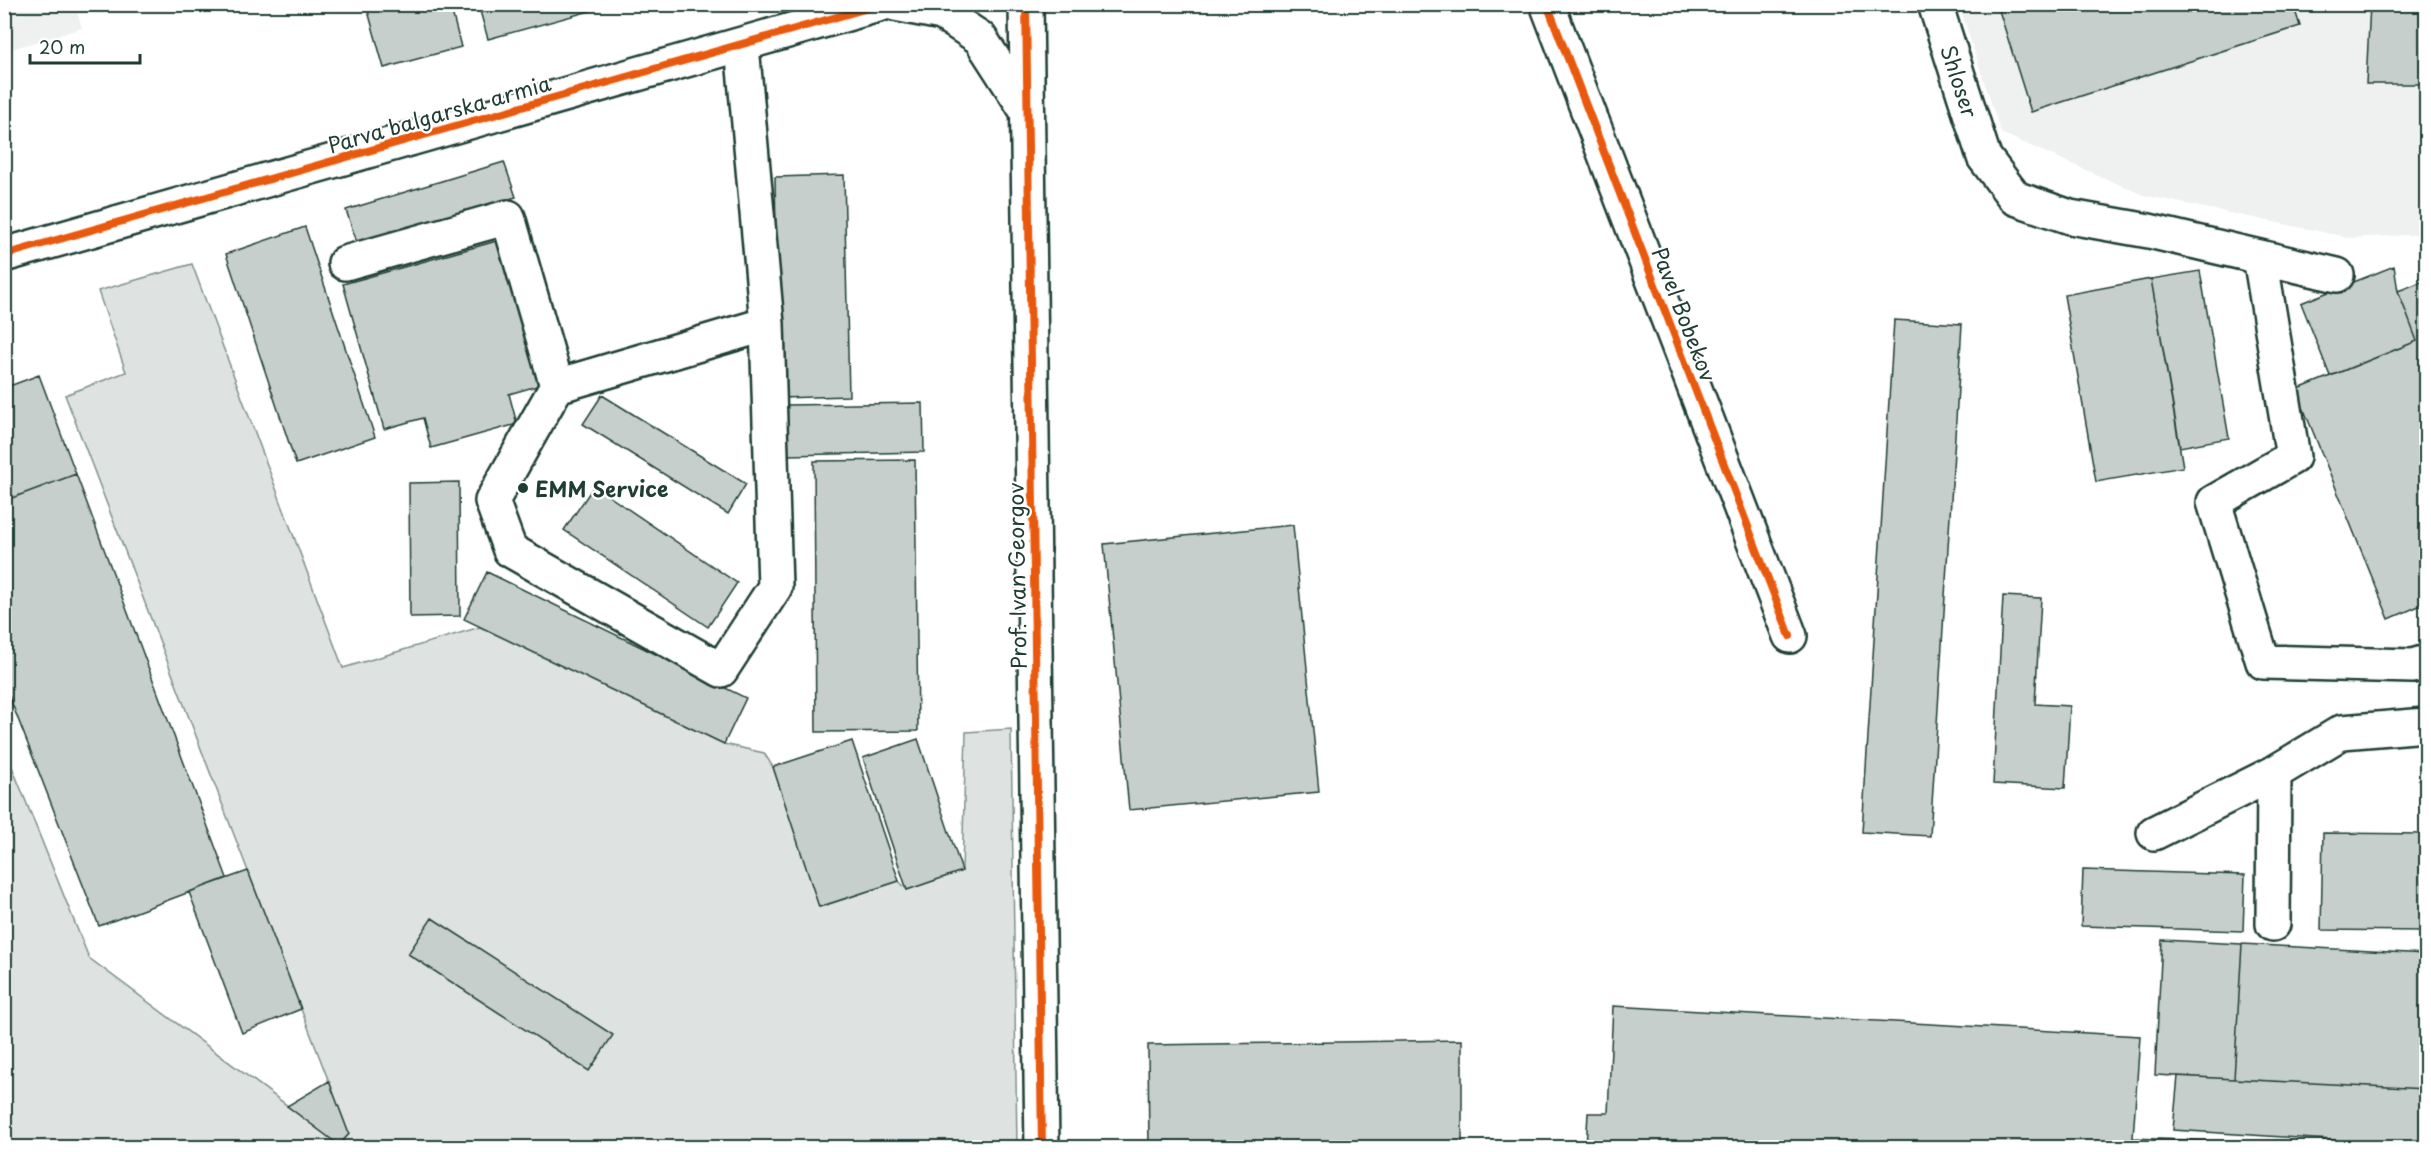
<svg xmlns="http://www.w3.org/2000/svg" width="2431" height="1152" font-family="'Playpen Sans',sans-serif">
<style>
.built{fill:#eef1f0}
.green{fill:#dee3e2;stroke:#7e908b;stroke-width:1.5}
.building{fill:#c7cfcc;stroke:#1f3d34;stroke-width:1.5}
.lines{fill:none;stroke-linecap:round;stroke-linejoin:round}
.minor-casing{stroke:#1f3d34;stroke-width:38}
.minor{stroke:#fff;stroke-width:33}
.cycleway-casing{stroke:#fff;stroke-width:11}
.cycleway{stroke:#e8590c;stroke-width:8}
.poi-dot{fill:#1f3d34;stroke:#fff;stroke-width:2}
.labels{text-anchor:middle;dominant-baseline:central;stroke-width:4.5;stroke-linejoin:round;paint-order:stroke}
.street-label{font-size:21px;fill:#1f3d34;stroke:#fff}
.poi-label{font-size:21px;font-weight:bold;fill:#1f3d34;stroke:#fff;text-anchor:start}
</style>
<rect width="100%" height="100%" fill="#fff"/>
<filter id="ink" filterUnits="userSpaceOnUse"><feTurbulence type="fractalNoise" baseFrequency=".0167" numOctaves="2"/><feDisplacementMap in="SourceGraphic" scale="12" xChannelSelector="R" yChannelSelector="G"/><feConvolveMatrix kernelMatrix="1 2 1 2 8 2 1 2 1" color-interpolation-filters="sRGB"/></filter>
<g filter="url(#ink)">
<path class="built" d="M5,4L75,5L82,28L5,51Z
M1959,5H2370L2366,84H2426V234L2351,238L2143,195L2001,133Z"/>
<path class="green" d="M192,264L343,668L480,627L724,744L764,753L773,767L820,907L899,881L907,890L962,871L966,732L1011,729L1017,1147H5L4,747L89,958L339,1144L349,1134L65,395L126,372L98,291Z"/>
<path class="building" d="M366,4H450L461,47L384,68Z
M478,4H600L601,8L488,39Z
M1997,4H2293L2300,26L2031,112Z
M2370,4H2426V84H2366Z
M504,162L516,197L357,243L346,210Z
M844,175L849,396L779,398L775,177Z
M305,227L375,437L296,464L226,254Z
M504,239L544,384L509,394L517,424L431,448L423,418L384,429L343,284Z
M2394,266L2398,291L2417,341L2330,376L2301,303Z
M2200,271L2229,438L2180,447L2151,279Z
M2151,279L2183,467L2096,482L2064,295Z
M2426,280V603L2389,619L2296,390L2417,341L2398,291Z
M1894,320L1962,324L1930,836L1862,832Z
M39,375L76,474L4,501V388Z
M602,395L746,484L728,514L583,424Z
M923,403L924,452L788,455L787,405Z
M915,460L918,731L816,732L814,461Z
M76,474L227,878L99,926L4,683V501Z
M459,482L460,616L410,617L409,483Z
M594,486L737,583L708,627L564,530Z
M1293,525L1319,792L1129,810L1104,544Z
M487,572L746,698L724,744L464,619Z
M2003,596L2041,598L2035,704L2070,706L2065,788L1993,784Z
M918,739L962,871L907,890L863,758Z
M852,741L899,881L819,907L773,767Z
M2323,833L2426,834V931L2321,930Z
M2083,870L2245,875L2243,931L2081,926Z
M248,871L301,1009L242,1033L189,892Z
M432,918L613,1035L589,1071L408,954Z
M2162,940L2242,944L2234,1079L2155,1075Z
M2242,944L2426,954V1089L2234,1079Z
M1613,1006L2140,1036L2133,1138L2254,1143L2253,1148H1586L1588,1113H1608Z
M1462,1040V1148H1149L1148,1045Z
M2178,1076L2426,1089V1146L2173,1130Z
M329,1081L349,1134L339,1145L287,1106Z"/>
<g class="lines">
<g class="minor-casing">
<path id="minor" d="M895,4L942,13L980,38L1027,111
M1026,4L1042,1148
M1547,4L1790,636
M1935,4L1984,157L2015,198L2070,217L2149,231L2337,275
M4,255L882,4
M2260,257L2293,457L2214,502L2263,662L2413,666L2426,662
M345,263L508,217L557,386L492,501L510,550L721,670L775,587L767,324L742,46
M557,386L767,324
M2154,833L2274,773L2342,732L2426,725
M2273,924L2274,773"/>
</g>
<use href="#minor" class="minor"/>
<g class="cycleway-casing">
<path id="cycleway" d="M1026,4L1042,1148
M1547,4L1790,636
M4,255L882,4"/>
</g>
<use href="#cycleway" class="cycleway"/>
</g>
</g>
<circle class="poi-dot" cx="523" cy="488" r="6"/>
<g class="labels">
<g class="street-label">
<text transform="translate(1960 81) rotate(72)">Shloser</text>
<text transform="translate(439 113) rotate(-16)">Parva balgarska armia</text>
<text transform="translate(1685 314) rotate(69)">Pavel Bobekov</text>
<text transform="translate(1016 576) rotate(-91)">Prof. Ivan Georgov</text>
</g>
<g class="poi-label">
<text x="535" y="488">EMM Service</text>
</g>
</g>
<rect width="2431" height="1152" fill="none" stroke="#fff" stroke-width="24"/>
<rect x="12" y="12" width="2407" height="1128" fill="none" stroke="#1f3d34" stroke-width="2" filter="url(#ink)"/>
<path d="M30 54v9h110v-9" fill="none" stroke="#1f3d34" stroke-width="3"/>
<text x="39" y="54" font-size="18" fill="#1f3d34" stroke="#ffffff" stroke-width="4.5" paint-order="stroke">20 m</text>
</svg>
